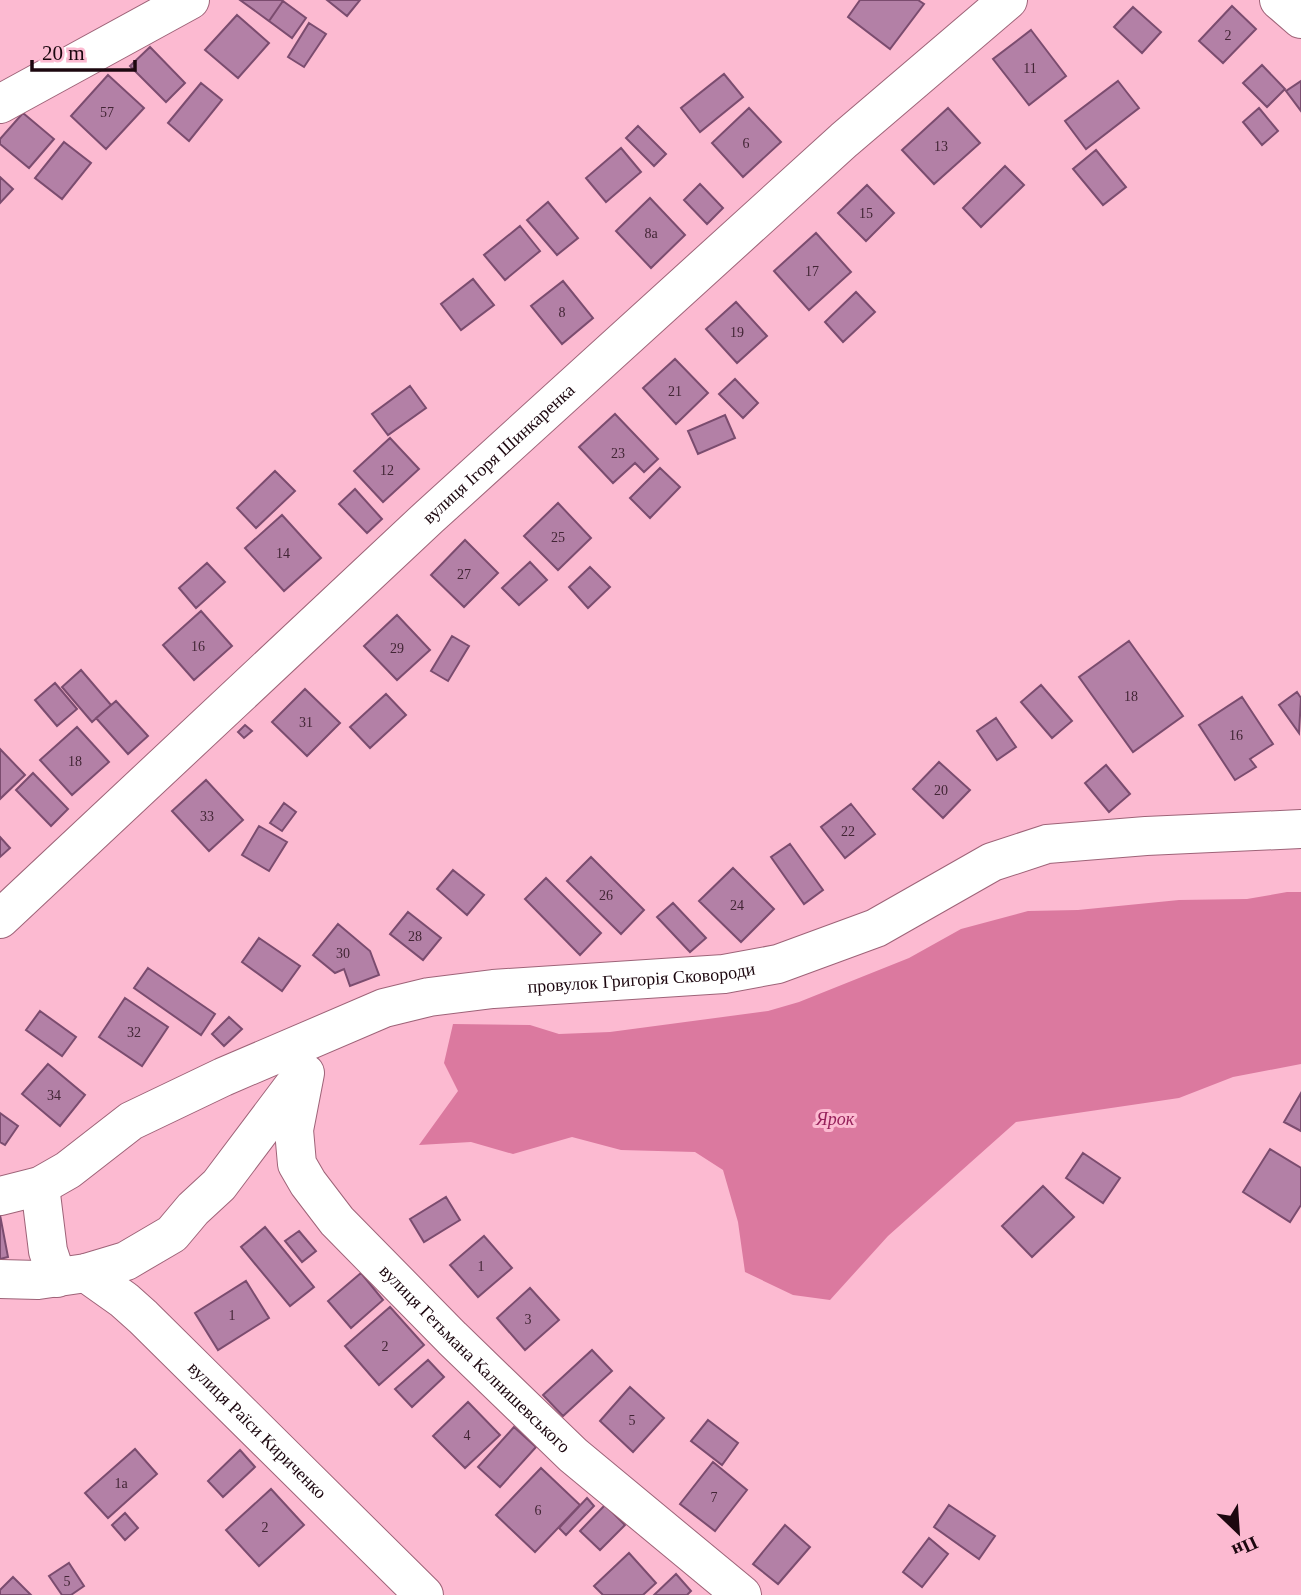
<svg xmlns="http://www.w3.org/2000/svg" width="1301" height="1595" font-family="'Times New Roman',serif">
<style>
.forest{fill:#db799f}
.building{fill:#b380a6;stroke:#7b4c6f;stroke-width:2}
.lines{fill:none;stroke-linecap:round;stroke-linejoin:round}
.minor-casing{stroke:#9e6378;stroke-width:40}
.minor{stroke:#fff;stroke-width:38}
.labels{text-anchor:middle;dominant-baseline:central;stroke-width:6;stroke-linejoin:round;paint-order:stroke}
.number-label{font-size:14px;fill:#422535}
.street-label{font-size:18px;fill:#1c070f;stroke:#fcbad1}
.park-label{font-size:18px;font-style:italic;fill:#96215a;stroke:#fcbad1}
</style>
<rect width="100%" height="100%" fill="#fcbad1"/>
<path class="forest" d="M1287,892H1301V1064L1233,1077L1179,1098L1016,1122L888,1236L830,1300L793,1295L745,1272L738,1222L723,1170L695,1152L621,1150L572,1137L513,1154L471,1142L419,1145L458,1091L444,1063L453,1024L530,1025L559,1034L610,1032L768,1011L799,1002L909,958L961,929L1028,911L1078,910L1179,900L1247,899Z"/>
<path class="building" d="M240,0H281L283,1L269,21Z
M327,0H360L347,16Z
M860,0H918L924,4L890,49L848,17Z
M283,1L306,18L292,38L269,21Z
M1232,6L1256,29L1223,63L1199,41Z
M1133,7L1161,32L1142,53L1114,27Z
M237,15L269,43L238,78L205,50Z
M309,23L326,34L304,67L288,57Z
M1031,30L1066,76L1029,105L993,59Z
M150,47L185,83L166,102L130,66Z
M1262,65L1285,89L1267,107L1243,83Z
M724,74L743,97L700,132L681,108Z
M108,75L144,108L106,149L71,116Z
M1118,81L1139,108L1086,149L1065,121Z
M1301,81V111L1286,91Z
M201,83L222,100L189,141L168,123Z
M749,108L781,142L743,177L712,143Z
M948,108L980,143L934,184L902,150Z
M1259,108L1278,131L1262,145L1243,122Z
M23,113L54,139L29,168L0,144V139Z
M638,126L666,154L654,166L626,138Z
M64,142L91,163L62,199L35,178Z
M621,148L641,172L606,202L586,178Z
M1096,150L1126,187L1103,205L1073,169Z
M1005,166L1024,185L981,227L963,208Z
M0,177L13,189L0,203Z
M700,184L723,208L707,224L684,200Z
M867,185L894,213L866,241L838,213Z
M650,198L685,235L651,268L616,231Z
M548,202L578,238L557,255L527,220Z
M520,226L540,251L505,280L484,255Z
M816,233L851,272L809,310L774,271Z
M473,279L494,305L461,330L441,304Z
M563,281L593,318L562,344L531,306Z
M856,292L875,312L843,342L825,322Z
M736,302L767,336L737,363L706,329Z
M675,359L708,393L676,424L643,388Z
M735,379L758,403L743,418L719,394Z
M410,386L426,408L388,435L372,414Z
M615,414L658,459L644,472L635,463L613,483L579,447Z
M725,415L735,438L698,454L688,431Z
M390,438L419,469L383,502L354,471Z
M660,468L680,487L650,518L630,498Z
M275,471L295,491L256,528L237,508Z
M355,489L382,519L367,533L339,504Z
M558,503L591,538L558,570L524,536Z
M282,515L321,558L284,591L245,548Z
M465,540L498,573L464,607L431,575Z
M530,562L547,580L519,605L502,588Z
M207,563L225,582L196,608L179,588Z
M590,567L610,587L588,608L569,587Z
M201,611L232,646L194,680L163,645Z
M397,615L430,650L397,680L364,646Z
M452,636L469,646L448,681L431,671Z
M1129,641L1183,716L1133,752L1079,677Z
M81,670L111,705L92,722L62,687Z
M55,683L77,709L57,726L35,700Z
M1041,685L1072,721L1052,738L1021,702Z
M305,689L340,723L307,756L272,722Z
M1297,692L1301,698L1299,733L1279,705Z
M386,694L406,715L370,748L350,727Z
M1242,697L1273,744L1250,759L1256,767L1235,780L1199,725Z
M116,701L148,736L128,754L96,718Z
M996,718L1016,747L997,760L977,731Z
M245,725L252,731L244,738L238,732Z
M77,727L109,762L72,795L40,760Z
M0,749L25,775L0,799Z
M939,762L970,790L943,818L913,789Z
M1106,765L1130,794L1109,812L1085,783Z
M33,773L68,809L51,826L16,790Z
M206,780L243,820L209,851L172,811Z
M284,803L296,812L282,831L270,823Z
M851,804L875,834L845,858L821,827Z
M259,826L287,842L269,871L242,855Z
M0,837L10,848L0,857Z
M790,844L823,890L804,904L771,857Z
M591,857L644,910L621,934L567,881Z
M733,868L774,909L741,942L699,901Z
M453,870L484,895L467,915L437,889Z
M546,878L601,933L580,955L525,899Z
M673,903L706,938L690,952L657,917Z
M408,912L441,938L423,960L390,934Z
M338,924L370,951L379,975L350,986L344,969L335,973L313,955Z
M259,938L300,966L282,991L242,962Z
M148,968L215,1014L201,1035L134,988Z
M125,998L168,1027L142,1066L99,1037Z
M40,1011L76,1037L62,1056L26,1030Z
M229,1017L242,1029L224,1046L212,1034Z
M48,1064L85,1095L60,1126L22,1094Z
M1301,1093V1131L1284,1122Z
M0,1113L18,1126L5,1145L0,1142Z
M1270,1149L1301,1168V1205L1290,1222L1243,1192Z
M1083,1153L1120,1178L1103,1203L1066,1178Z
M1043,1186L1074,1217L1032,1257L1002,1226Z
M446,1197L460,1220L424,1242L410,1219Z
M0,1215L8,1257L0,1259Z
M265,1227L314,1287L290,1306L241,1247Z
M299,1231L316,1251L302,1262L285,1241Z
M484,1236L512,1268L478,1297L450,1265Z
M361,1273L383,1300L351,1328L328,1301Z
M246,1281L269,1318L218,1350L195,1313Z
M530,1288L559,1320L525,1350L497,1318Z
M390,1307L424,1345L379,1385L345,1346Z
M592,1350L612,1371L563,1416L543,1395Z
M428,1360L444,1377L412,1407L395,1389Z
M630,1387L664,1418L633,1452L600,1421Z
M468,1402L500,1435L465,1468L433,1436Z
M708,1420L738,1443L722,1465L691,1441Z
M514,1427L536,1447L500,1487L478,1467Z
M135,1449L157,1474L108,1518L85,1493Z
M240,1450L255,1467L223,1497L208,1481Z
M713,1462L747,1490L715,1531L680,1504Z
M541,1468L580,1505L535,1552L496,1515Z
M271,1489L304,1525L259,1566L226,1530Z
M587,1498L594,1506L566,1535L559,1528Z
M605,1505L625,1525L600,1550L580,1531Z
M949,1505L995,1536L979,1559L934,1527Z
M125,1513L138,1528L125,1540L112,1525Z
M785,1525L810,1547L778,1584L753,1564Z
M929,1538L948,1554L922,1587L903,1572Z
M629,1553L656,1583L643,1595H603L594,1586Z
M69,1563L84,1586L71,1595H62L49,1576Z
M676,1574L691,1591L687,1595H654Z
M13,1577L31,1595H0V1590Z"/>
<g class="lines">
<g class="minor-casing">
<g id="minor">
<path d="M1279,0L1301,19"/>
<path d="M0,104L190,0"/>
<path id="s1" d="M0,919L429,517L844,140L1008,0"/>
<path id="s2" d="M305,1073L294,1130L297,1164L308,1183L337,1221L452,1338L573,1455L742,1595"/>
<path d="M40,1186L48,1251L57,1278"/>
<path id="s3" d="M0,1196L40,1186L68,1170L131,1121L223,1077L384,1008L429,997L493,989L724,974L778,964L876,928L992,862L1047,844L1146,836L1301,829"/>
<path id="s4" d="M86,1273L124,1300L143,1317L424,1595"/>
<path d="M0,1279L38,1280L86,1273L126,1261L172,1234L193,1209L219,1185L301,1076"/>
</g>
</g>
<use href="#minor" class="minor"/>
</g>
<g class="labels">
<g class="number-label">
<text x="1228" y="35">2</text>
<text x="1030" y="68">11</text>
<text x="107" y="112">57</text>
<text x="746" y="143">6</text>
<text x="941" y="146">13</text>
<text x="866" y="213">15</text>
<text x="651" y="233">8а</text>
<text x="812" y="271">17</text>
<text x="562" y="312">8</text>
<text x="737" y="332">19</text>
<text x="675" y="391">21</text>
<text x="618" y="453">23</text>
<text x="387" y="470">12</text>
<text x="558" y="537">25</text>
<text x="283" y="553">14</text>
<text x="464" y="574">27</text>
<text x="198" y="646">16</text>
<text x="397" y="648">29</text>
<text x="1131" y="696">18</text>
<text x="306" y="722">31</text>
<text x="1236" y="735">16</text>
<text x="75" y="761">18</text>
<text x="941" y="790">20</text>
<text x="207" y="816">33</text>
<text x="848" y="831">22</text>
<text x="606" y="895">26</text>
<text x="737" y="905">24</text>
<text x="415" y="936">28</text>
<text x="343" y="953">30</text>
<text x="134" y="1032">32</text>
<text x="54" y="1095">34</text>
<text x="481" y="1266">1</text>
<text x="232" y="1315">1</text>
<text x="528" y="1319">3</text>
<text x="385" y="1346">2</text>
<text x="632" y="1420">5</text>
<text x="467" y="1435">4</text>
<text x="121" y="1483">1а</text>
<text x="714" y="1497">7</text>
<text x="538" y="1510">6</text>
<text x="265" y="1527">2</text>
<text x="67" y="1581">5</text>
</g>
<g class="street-label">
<text stroke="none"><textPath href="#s1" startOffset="682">вулиця Ігоря Шинкаренка</textPath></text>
<text stroke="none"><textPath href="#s3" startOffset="690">провулок Григорія Сковороди</textPath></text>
<text stroke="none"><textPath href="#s2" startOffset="357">вулиця Гетьмана Калнишевського</textPath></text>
<text stroke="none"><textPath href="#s4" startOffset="233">вулиця Раїси Кириченко</textPath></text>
</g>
<g class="park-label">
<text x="835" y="1119">Ярок</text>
</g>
</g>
<g transform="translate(1238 1532) rotate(155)" stroke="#fcbad1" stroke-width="5" paint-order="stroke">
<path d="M0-5L12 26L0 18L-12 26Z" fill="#1c070f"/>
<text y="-10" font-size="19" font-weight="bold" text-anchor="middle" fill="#1c070f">Пн</text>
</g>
<path d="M32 60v10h103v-10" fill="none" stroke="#1c070f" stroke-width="3.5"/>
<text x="42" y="60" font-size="21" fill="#1c070f" stroke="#fcbad1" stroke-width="5" paint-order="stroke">20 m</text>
</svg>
